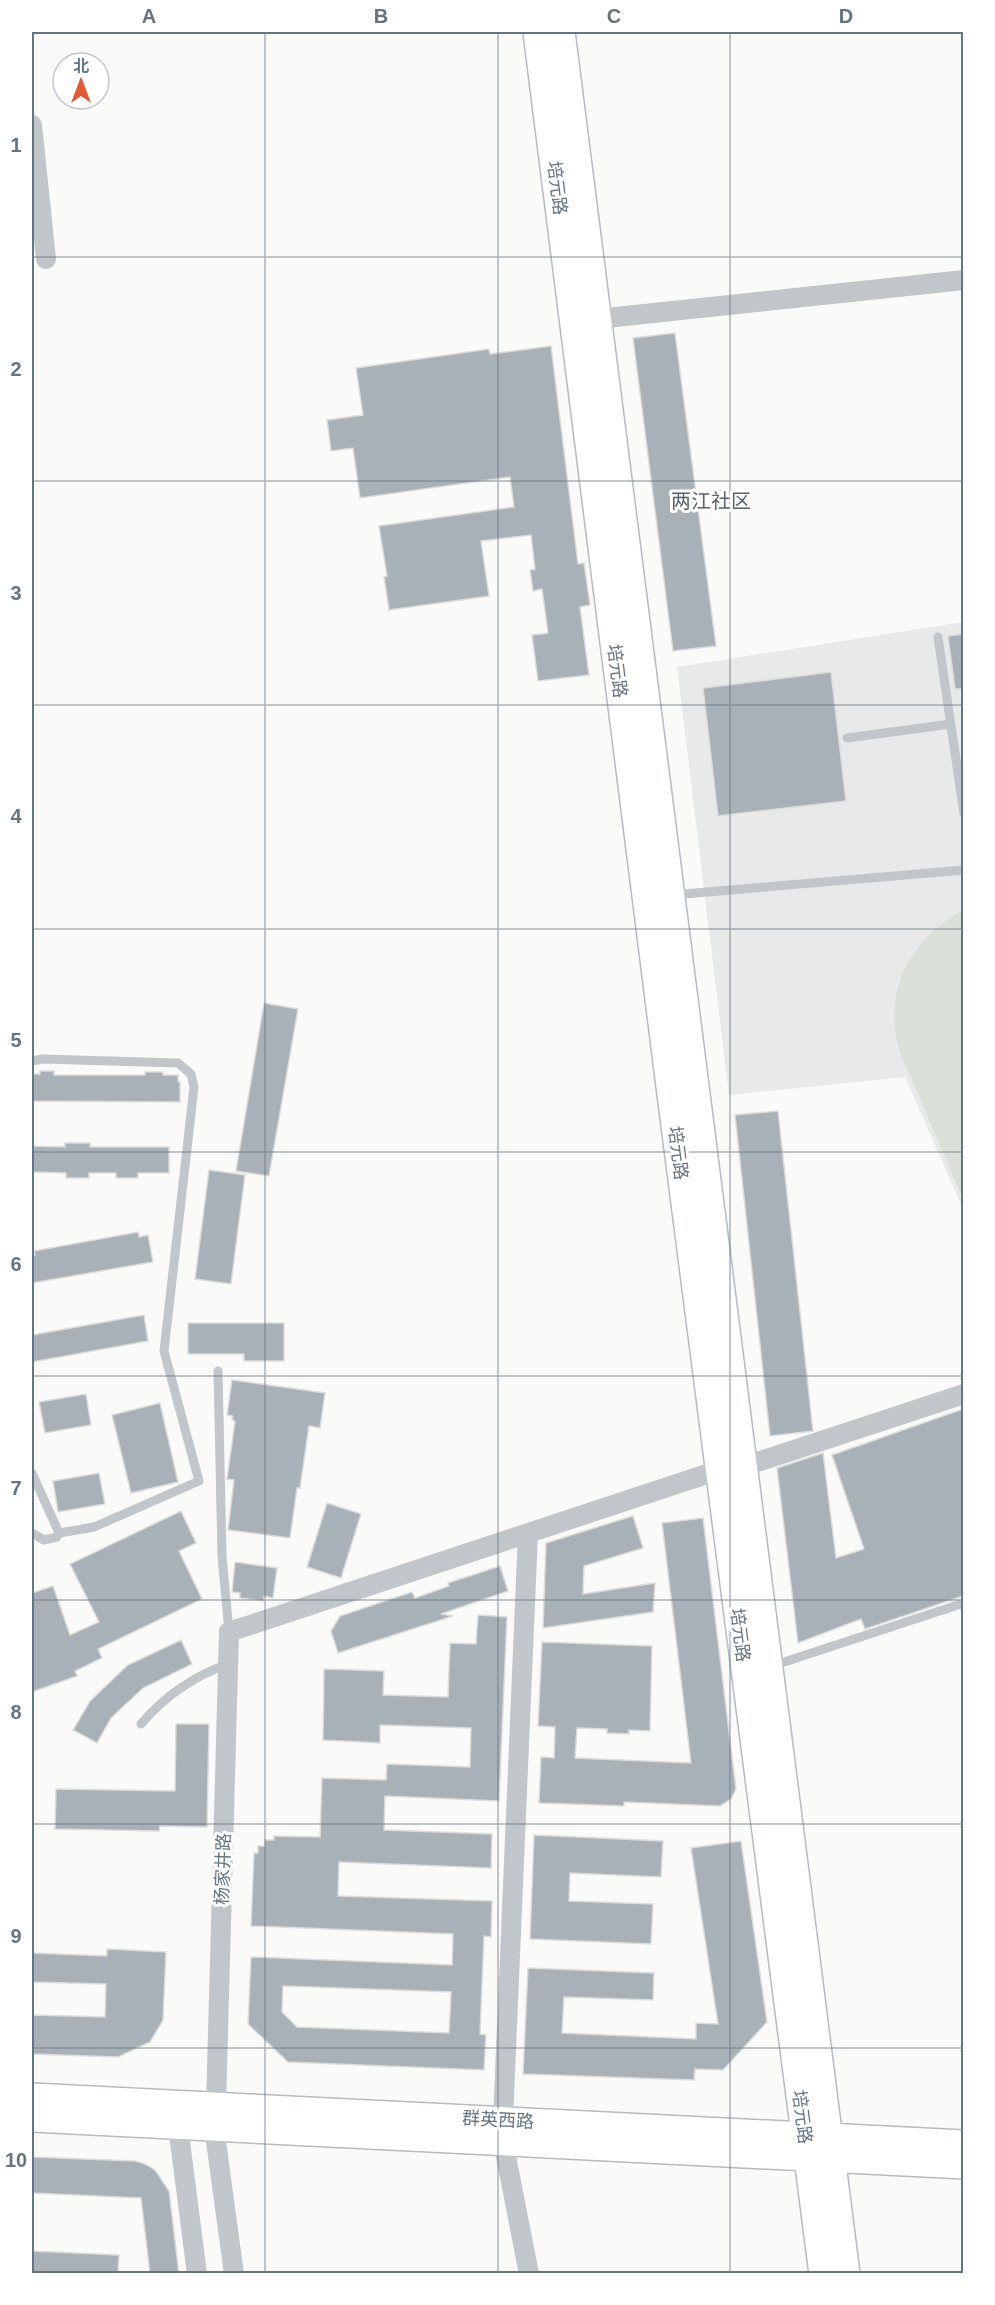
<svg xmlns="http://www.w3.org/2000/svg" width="995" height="2305" font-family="Arial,'Noto Sans SC',sans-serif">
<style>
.built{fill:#e8e9e9}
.garden{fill:#dadfd7}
.building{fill:#a8b1b7;stroke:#dcdcda;stroke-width:1.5;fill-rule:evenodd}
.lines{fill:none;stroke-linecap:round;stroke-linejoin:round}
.secondary-casing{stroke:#b6bbc0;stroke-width:30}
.service{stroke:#c1c6ca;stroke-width:9}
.minor{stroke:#c1c6ca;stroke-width:20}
.secondary{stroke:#fff;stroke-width:27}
.grid{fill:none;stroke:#667582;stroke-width:1.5;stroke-opacity:0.55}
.labels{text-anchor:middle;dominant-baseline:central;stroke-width:6;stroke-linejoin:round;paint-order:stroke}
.street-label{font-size:18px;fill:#667582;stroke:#fff}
.neighbourhood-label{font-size:20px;fill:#57636d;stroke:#fff}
.neatline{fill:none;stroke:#667582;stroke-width:2}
.grid-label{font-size:20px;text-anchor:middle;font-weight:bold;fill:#667582}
</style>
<rect width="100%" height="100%" fill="#fafaf8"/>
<path class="built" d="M963,622V1209L905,1077L729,1095L677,667Z"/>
<path class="garden" d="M963,910H964L963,1199C948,1164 933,1129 918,1094C910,1073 897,1052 895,1029C889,978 919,933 963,910Z"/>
<path class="building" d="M675,333L716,646L673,651L633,338Z
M551,346L578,564L584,563L590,605L580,607L589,675L538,681L532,635L548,633L542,589L533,591L530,570L535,569L531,535L481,541L489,596L389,610L384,577L387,576L379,526L514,507L510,477L360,498L353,448L331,451L327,420L363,415L356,368L489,349L490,354Z
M963,634V689H955L948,636Z
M831,672L846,801L718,816L703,688Z
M264,1003L298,1009L269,1176L236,1171Z
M40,1071H54V1075H145V1072H163V1075H178V1082H180V1102L32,1101V1074H40Z
M778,1111L813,1431L770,1436L735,1115Z
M65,1143H90V1147H169V1173H138V1178H116V1173H89V1178H66V1173L32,1172V1146L65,1147Z
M209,1170L245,1175L231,1284L195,1279Z
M138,1232L139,1237L148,1235L153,1262L32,1283V1256L35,1255L34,1251Z
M144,1315L148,1341L32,1362V1335Z
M188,1323H284V1361H244V1354H188Z
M232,1380L325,1393L320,1428L309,1426L300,1488H297L290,1538L228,1530L234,1480L227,1479L235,1421L232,1420L233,1416L227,1415Z
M86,1394L91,1425L45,1433L39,1402Z
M160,1403L178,1482L131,1493L112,1415Z
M963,1409V1596L865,1629L861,1619L798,1643L777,1468L823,1453L836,1558L864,1549L832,1455Z
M99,1473L105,1504L58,1512L53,1481Z
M327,1503L361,1514L341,1578L307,1567Z
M181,1511L196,1543L179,1551L202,1599L98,1649L102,1658L75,1671L77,1676L32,1692V1593L53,1586L70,1635L99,1622L70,1564Z
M633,1516L643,1548L584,1566L583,1594L655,1583L653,1612L543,1628L546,1543Z
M703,1518L736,1789L731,1799L720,1806L624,1802V1806L539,1803L541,1757L554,1758L555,1727L538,1726L542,1642L652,1646L650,1731L629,1730V1734L607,1733V1729L577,1728L575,1758L691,1763L662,1523Z
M235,1562L277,1568L273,1598L264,1596L263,1601L240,1598V1593L232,1592Z
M500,1566L508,1591L441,1614L453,1616L338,1653L331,1631L340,1616L412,1592L415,1598L449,1586L448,1583Z
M478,1615L507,1617L499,1801L385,1796L384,1830L492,1834L491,1868L339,1862L338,1896L492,1901L491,1937L484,1936L480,2034L486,2035L484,2070L288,2062L248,2024L251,1957L452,1965L453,1934L251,1926L254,1853H258V1846H264L265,1840H274V1836L320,1837L322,1778L386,1780L387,1764L470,1767L471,1728L380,1725V1743L323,1740L324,1669L384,1671L383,1695L448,1697L450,1643L476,1644ZM283,1986L451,1992L449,2033L297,2027L282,2012Z
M181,1640L192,1664L143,1688L111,1718L97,1743L73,1730L90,1701L128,1665Z
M176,1724H209L207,1827L160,1826L159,1831L55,1829L56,1789L175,1791Z
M534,1835L663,1841L661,1877L570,1873L569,1901L653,1904L651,1944L530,1939Z
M741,1841L767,2022L723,2070L695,2069L694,2080L523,2074L528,1968L654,1973L653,2000L564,1997L562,2033L696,2039V2023L718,2024L691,1848Z
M107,1949L166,1952L163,2020L150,2042L118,2057L32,2054V2015L105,2017L106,1984L32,1982V1953L107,1956Z
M32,2157L135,2161L145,2164L155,2170L169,2191L179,2274H150L141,2198L32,2193Z
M32,2251L119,2255L118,2274H32Z"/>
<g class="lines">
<g class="secondary-casing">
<path id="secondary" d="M537,32L672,1102L823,2274
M561,32L846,2274
M32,2097L964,2144
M32,2118L964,2165"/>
</g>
<path class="service" d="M938,637L964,814
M847,738L951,724
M672,895L964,870
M32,1061L43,1059L178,1063L191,1074L194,1087L164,1351L199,1481L94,1527L59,1533
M218,1371L222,1556L229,1632
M32,1473L59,1533L57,1537L44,1540L32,1533
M772,1666L964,1603
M141,1724C164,1697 194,1676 228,1664"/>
<path class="minor" d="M32,125L46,259
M597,319L964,280
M742,1467L964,1394
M216,2106L229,1632L719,1470
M503,2120L528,1533
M178,2126L197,2274
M214,2127L234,2274
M503,2141L529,2274"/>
<use href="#secondary" class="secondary"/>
</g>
<path class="grid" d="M265,32V2274M498,32V2274M730,32V2274M32,257H964M32,481H964M32,705H964M32,929H964M32,1152H964M32,1376H964M32,1600H964M32,1824H964M32,2048H964"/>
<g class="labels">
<g class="street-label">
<text transform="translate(557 188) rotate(83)">培元路</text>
<text transform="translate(617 671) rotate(83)">培元路</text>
<text transform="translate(678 1153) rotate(83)">培元路</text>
<text transform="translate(740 1635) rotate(83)">培元路</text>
<text transform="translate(223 1869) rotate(-88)">杨家井路</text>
<text transform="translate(802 2117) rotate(83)">培元路</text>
<text transform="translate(498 2120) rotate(3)">群英西路</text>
</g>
<g class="neighbourhood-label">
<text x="711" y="501">两江社区</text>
</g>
</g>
<rect width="995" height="2305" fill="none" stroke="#ffffff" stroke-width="66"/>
<g transform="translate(81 81)"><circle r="28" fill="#ffffff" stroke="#c2c8cd" stroke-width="1.5"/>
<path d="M0-4.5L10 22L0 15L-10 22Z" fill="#df5a32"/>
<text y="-9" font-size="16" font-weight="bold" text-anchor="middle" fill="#667582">北</text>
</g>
<rect x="33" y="33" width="929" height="2239" class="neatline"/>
<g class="grid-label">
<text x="149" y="23">A</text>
<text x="381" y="23">B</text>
<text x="614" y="23">C</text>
<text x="846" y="23">D</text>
<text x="16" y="152">1</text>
<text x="16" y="376">2</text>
<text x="16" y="600">3</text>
<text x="16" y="823">4</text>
<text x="16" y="1047">5</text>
<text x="16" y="1271">6</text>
<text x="16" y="1495">7</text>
<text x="16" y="1719">8</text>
<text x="16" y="1943">9</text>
<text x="16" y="2167">10</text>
</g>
</svg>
